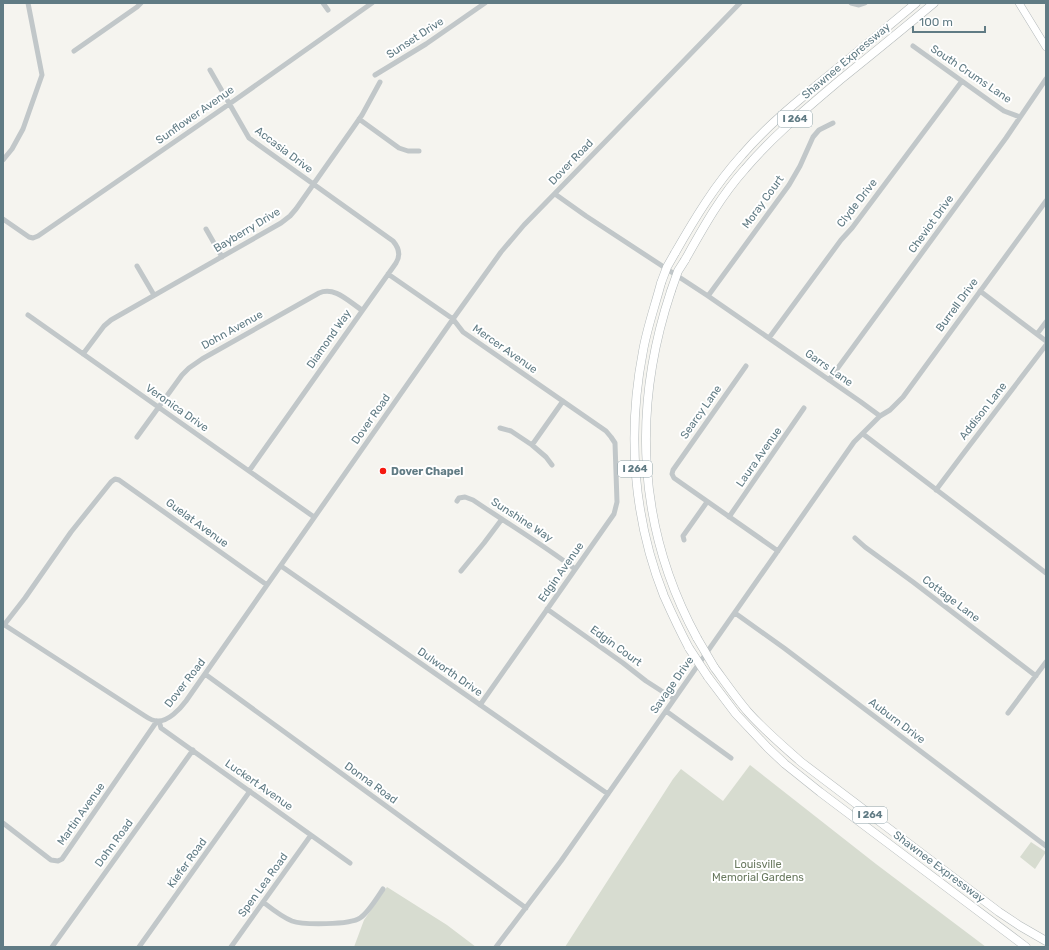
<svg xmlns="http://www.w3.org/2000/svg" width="1049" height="950" font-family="Rubik,sans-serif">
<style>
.green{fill:#d7dcd0}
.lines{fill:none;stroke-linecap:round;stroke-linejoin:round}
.major-casing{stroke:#b4babc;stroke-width:8}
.highway-casing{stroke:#b3b9ba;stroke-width:9}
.minor{stroke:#c1c7c9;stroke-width:5}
.major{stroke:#fff;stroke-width:7}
.highway{stroke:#fff;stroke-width:8}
.highway-bridge-casing{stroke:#b3b9ba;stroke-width:9;stroke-linecap:butt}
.highway-bridge{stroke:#fff;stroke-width:8}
.poi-dot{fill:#f5180f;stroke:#fff;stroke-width:1.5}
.labels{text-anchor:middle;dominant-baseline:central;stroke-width:4;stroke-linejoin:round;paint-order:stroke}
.shield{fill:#fff;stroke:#90a3a9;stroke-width:1}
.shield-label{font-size:10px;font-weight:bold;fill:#607b84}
.street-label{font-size:11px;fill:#607b84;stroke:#fff}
.poi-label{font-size:11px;font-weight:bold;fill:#607b84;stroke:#fff;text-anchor:start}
.park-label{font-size:11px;fill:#6a7a60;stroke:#fff}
</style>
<rect width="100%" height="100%" fill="#f5f4ef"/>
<path class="green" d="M750,765L876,864L986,947H565L673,779L681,769L723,801Z
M1031,842L1046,852L1035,869L1020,857Z
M387,887L447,925L476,947H354L364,920Z"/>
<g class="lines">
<g class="major-casing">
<path id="major" d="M1019,3L1046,47"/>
</g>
<g class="highway-casing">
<path id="highway" d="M675,253C695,218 715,185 742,155C766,127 794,104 822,81C854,55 885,29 916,3
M685,260C703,228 720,197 745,169C773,136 807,108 840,80C871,55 903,29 934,3
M661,283C655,306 647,328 643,351C627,433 633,518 664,596C672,614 680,631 689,648
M671,291C632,408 637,528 697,638
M714,667C725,682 736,698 748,712C764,730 783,746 801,762L999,912L1020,926L1046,941
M708,677L736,714L768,748L785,764L820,792L1026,947"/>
</g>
<path class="minor" d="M323,3L328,10
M851,3L859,5L865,3
M913,46L994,104L1004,111L1020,117
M74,51L137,7L141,3
M210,70L249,138L393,241C399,248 401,255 396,263L249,471
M375,75L426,44L485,3
M359,119L399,148L408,151H419
M3,160L12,149L23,129L42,75L28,3
M555,194L586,216L708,296L861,402L880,416
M3,219L29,237L33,238L38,236L225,107L372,3
M206,229L222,257
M137,266L154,295
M388,274L453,319L463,332L606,431L611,437L615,443L617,502L614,514L480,705
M980,291L1046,341
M708,296L789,185L800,166L813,137L819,130L833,123
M28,315L314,517
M1037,334L1046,322
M769,338L841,240L852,228L962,81
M83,354L104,326L111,320L281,223L290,216L296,209L353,128L362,115L380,82
M746,366L673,470L672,474L674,478L778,551
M829,380L1006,138L1046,79
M500,428L511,431L532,445L546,457L552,465
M863,434L1046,573
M137,437L182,375L189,368L202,359L319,293C335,286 349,302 362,310
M532,445L563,401
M936,490L963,454L1046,345
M457,501L459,498L465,497L473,500C507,523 542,544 575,569
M729,517L804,408
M855,538L865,547L913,582L1036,676
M684,540L683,536L707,502
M281,566L608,794
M461,571L484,543L502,519
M547,609L623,663L646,681L674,699
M735,613L784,648L1046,846
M3,624L145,716C148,718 153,721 157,721C168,722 180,709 186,701L453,319L501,252L524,225L567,181L740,3
M4,625L25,598L71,532L111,482L115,479L119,480L267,585
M205,674L526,908
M666,711L731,758
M1008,713L1046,662
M159,721L161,728L350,863
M3,823L51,860L58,861L62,859L157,721
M263,902C272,909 282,917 292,921C303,925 350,925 360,918C368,913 377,898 383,889
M52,947L193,750
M139,947L250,791
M231,947L311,835
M496,947L561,861L854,442L880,416L890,410L903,397L1046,201"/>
<use href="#major" class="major"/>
<use href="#highway" class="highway"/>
<g class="highway-bridge-casing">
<path id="highway-bridge" d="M661,283L667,267L675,253
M671,291L678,271L685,260
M697,638L714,667
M689,648L708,677"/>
</g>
<use href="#highway-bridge" class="highway-bridge"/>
</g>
<circle class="poi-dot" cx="383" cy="471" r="4"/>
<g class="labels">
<g class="shield">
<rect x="778" y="111" width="34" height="16" rx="3"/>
<rect x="618" y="461" width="34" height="16" rx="3"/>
<rect x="853" y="807" width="34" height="16" rx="3"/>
</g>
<g class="shield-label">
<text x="795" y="119">I 264</text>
<text x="635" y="469">I 264</text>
<text x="870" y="815">I 264</text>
</g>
<g class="street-label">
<text transform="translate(415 38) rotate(-33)">Sunset Drive</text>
<text transform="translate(846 61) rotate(-40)">Shawnee Expressway</text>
<text transform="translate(971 74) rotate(34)">South Crums Lane</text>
<text transform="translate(195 115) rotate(-35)">Sunflower Avenue</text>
<text transform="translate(284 150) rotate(37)">Accasia Drive</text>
<text transform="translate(571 162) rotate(-46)">Dover Road</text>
<text transform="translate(763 202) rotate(-54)">Moray Court</text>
<text transform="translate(857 203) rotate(-52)">Clyde Drive</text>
<text transform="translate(931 224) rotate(-54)">Cheviot Drive</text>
<text transform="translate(247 230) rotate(-31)">Bayberry Drive</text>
<text transform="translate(957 305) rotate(-54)">Burrell Drive</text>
<text transform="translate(232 330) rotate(-29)">Dohn Avenue</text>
<text transform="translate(329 339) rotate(-55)">Diamond Way</text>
<text transform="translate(505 349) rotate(35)">Mercer Avenue</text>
<text transform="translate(829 368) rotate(35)">Garrs Lane</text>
<text transform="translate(177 408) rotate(35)">Veronica Drive</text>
<text transform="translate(983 411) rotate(-52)">Addison Lane</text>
<text transform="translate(701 412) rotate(-55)">Searcy Lane</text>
<text transform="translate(371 419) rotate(-55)">Dover Road</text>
<text transform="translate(759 457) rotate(-55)">Laura Avenue</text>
<text transform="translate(522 520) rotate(33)">Sunshine Way</text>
<text transform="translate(197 523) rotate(36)">Guelat Avenue</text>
<text transform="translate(561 572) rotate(-55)">Edgin Avenue</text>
<text transform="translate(951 599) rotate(37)">Cottage Lane</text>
<text transform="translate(616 646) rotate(36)">Edgin Court</text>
<text transform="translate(450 672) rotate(35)">Dulworth Drive</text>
<text transform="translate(185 683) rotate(-52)">Dover Road</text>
<text transform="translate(672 685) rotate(-55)">Savage Drive</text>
<text transform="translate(897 721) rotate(37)">Auburn Drive</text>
<text transform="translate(371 783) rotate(36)">Donna Road</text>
<text transform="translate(259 785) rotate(35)">Luckert Avenue</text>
<text transform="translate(81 814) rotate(-55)">Martin Avenue</text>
<text transform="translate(114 843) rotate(-54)">Dohn Road</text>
<text transform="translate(187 863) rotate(-54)">Kiefer Road</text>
<text transform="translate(939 867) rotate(37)">Shawnee Expressway</text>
<text transform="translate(263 885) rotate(-54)">Spen Lea Road</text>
</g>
<g class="poi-label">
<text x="391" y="471">Dover Chapel</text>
</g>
<g class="park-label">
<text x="758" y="864">Louisville<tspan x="758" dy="13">Memorial Gardens</tspan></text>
</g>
</g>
<rect width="1049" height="950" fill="none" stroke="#607b84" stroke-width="8"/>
<path d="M913 26v6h72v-6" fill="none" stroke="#607b84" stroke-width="2"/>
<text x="919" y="26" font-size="12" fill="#607b84" stroke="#ffffff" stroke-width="3" paint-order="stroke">100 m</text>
</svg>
